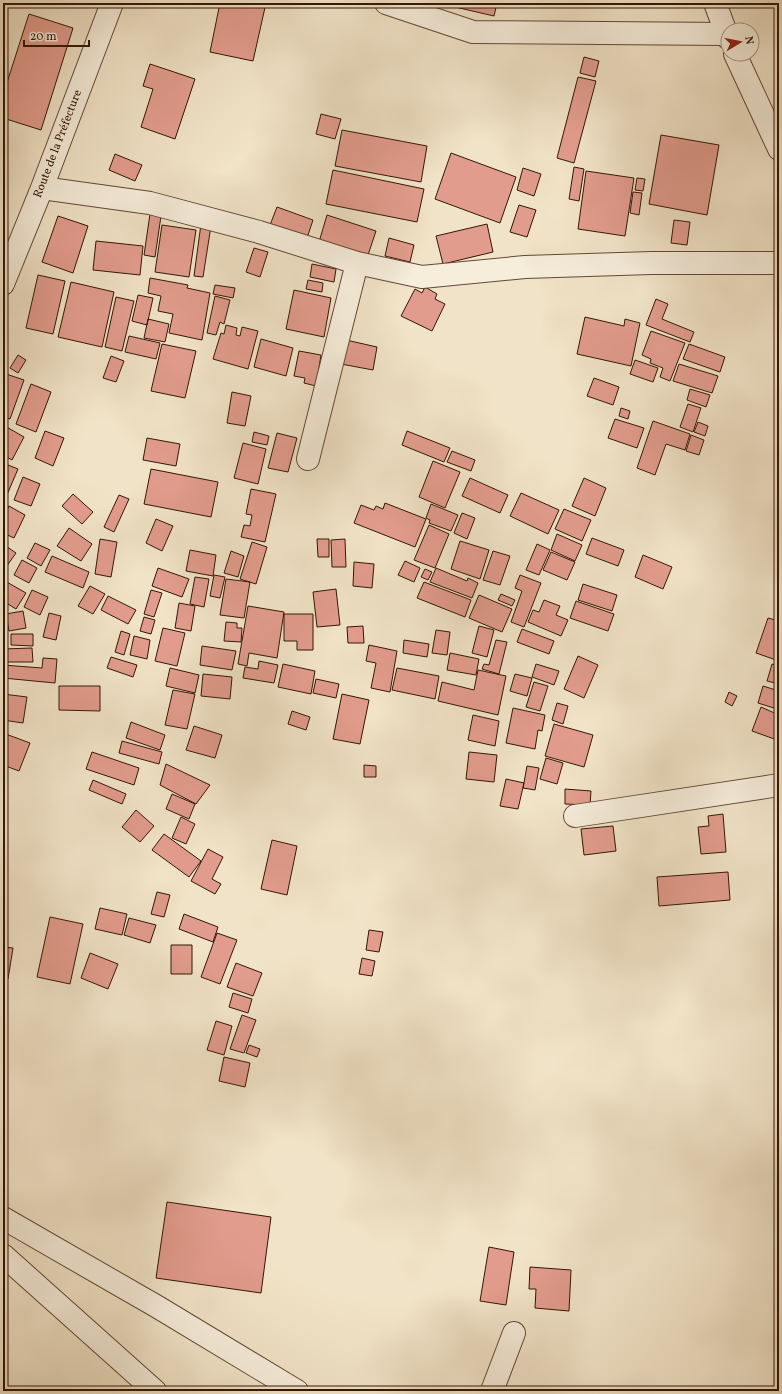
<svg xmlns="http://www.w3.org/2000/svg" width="782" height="1394" font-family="Vollkorn,serif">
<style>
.building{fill:#e29c8d;stroke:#331606}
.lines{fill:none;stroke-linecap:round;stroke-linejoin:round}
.minor-casing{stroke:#624936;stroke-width:24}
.minor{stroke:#f6eddb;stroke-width:22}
.labels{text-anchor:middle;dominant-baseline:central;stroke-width:3;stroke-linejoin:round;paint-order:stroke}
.street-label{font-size:12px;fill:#331606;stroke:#f6eddb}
</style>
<rect width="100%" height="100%" fill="#f1e3c7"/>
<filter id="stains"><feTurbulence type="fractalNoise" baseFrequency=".005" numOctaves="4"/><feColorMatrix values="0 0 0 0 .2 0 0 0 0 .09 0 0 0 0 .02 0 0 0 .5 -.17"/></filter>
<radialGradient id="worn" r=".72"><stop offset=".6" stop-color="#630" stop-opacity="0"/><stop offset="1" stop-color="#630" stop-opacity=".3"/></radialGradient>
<path class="building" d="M220,3H266L253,61L210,52Z
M455,3H497L494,16L455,7Z
M29,14L73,28L41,130L3,118V95Z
M584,57L599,61L595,77L580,73Z
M150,64L195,79L175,139L141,127L153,89L143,86Z
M578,77L596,81L574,163L557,158Z
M321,114L341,119L335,139L316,134Z
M342,130L427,146L421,182L335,166Z
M661,135L719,145L707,215L649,204Z
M451,153L516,177L500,223L435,199Z
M115,154L142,165L135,181L109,170Z
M574,167L584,169L579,201L569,199Z
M523,168L541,174L534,196L517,190Z
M333,170L424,189L417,222L326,204Z
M586,171L634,178L625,236L578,229Z
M637,178L645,179L643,191L635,190Z
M633,192L642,193L639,215L630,213Z
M519,205L536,210L527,237L510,232Z
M277,207L313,220L307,238L270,225Z
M150,214L161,216L155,257L144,255Z
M327,215L376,231L367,258L319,242Z
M58,216L88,226L73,273L42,262Z
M674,220L690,222L687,245L671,243Z
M201,224L211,226L203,277L194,276Z
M487,224L493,252L443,264L436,236Z
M162,225L196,230L189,277L155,272Z
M389,238L414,245L410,262L385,256Z
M96,241L143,246L140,275L93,270Z
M254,248L268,252L260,277L246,272Z
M312,264L336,269L334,282L310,277Z
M38,275L65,281L53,334L26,328Z
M150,278L188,285L187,288L210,293L202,340L169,333L173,314L158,311L161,296L148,293Z
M308,280L323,283L322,292L306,289Z
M71,282L114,292L102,347L58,337Z
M215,285L235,288L233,298L213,294Z
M425,287L437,294L435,299L445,304L432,331L401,316L415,289L422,293Z
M294,290L331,298L324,337L286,329Z
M138,295L153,298L147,325L132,321Z
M215,296L230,300L224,324L220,322L216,335L207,333Z
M116,297L134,301L122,351L105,347Z
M656,299L668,304L662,319L694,332L690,342L646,325Z
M585,317L624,326L625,319L640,323L631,366L577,354Z
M148,319L169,324L165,342L144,338Z
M226,325L237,328L236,335L240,336L242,327L258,331L248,369L213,359L221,333L224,334Z
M651,331L685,343L670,381L660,377L663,368L650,363L651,359L642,355Z
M129,336L160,343L156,359L125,352Z
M261,339L293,348L286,376L254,367Z
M346,340L377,347L373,370L341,364Z
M162,344L196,351L185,398L151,391Z
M689,344L725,357L720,372L683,359Z
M299,351L321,355L316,386L304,383L305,378L294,376Z
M18,355L26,360L18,373L10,368Z
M111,356L124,361L116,382L103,378Z
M635,360L658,368L653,382L630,374Z
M679,364L718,376L712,393L673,381Z
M3,373L24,380L10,419L3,416Z
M594,378L619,387L613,405L587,396Z
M31,384L51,392L36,432L16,424Z
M690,389L710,395L706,407L687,400Z
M232,392L251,396L245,426L227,423Z
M688,404L701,408L693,432L680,427Z
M621,408L630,411L628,419L619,416Z
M615,419L644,428L637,448L608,438Z
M653,421L690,434L685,450L666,444L655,475L637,468Z
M698,422L708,426L705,436L694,432Z
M3,425L24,437L12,460L3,455Z
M45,431L64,438L53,466L35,458Z
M407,431L450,448L444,462L402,445Z
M254,432L269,436L267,445L252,442Z
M277,433L297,438L288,472L268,468Z
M691,435L704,440L699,455L686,451Z
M147,438L180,444L176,466L143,460Z
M243,443L266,449L258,484L234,478Z
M452,451L475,460L471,471L447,462Z
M433,461L460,472L445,508L419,497Z
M3,463L18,469L3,504Z
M151,469L218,482L211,517L144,504Z
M23,477L40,484L31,506L14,500Z
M470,478L508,495L500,513L462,496Z
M584,478L606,488L595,516L572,506Z
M251,489L276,494L265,542L241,537L244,525L250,526L252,515L246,514Z
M521,493L559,510L548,534L510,516Z
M73,494L93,512L82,524L62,506Z
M119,495L129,499L114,532L104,527Z
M385,503L426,519L415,547L354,523L361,505L374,510L376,506L383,509Z
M431,504L458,515L451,531L429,523L430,520L426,518Z
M9,506L25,515L14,538L3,533V518Z
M564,509L591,520L582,541L555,529Z
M462,513L475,518L467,539L454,533Z
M156,519L173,526L162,551L146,543Z
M429,525L449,534L435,568L414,560Z
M69,528L92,544L81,561L57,546Z
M557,534L582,545L575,561L551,550Z
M592,538L624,550L618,566L586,554Z
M100,539L117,542L111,577L95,574Z
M317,539H329V557H318Z
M345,539L346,567H332L331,540Z
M460,541L489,550L480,579L451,569Z
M252,542L267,547L256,584L240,579Z
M35,543L50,550L41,566L27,558Z
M3,544L16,553L4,570L3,569Z
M537,544L550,550L539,575L526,570Z
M190,550L216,555L213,576L186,571Z
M231,551L244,556L238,577L224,573Z
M493,551L510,556L500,585L483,580Z
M551,552L575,562L567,580L543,570Z
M643,555L672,567L663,589L635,577Z
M52,556L89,572L83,588L45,572Z
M22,560L37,568L29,583L14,575Z
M405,561L420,568L414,582L398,575Z
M354,562L374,564L372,588L353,586Z
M158,568L189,579L182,597L152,586Z
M436,568L467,581L468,578L478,583L472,598L430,582Z
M425,569L432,572L428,580L421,577Z
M214,575L225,577L220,598L210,596Z
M520,575L541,583L524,627L511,622L522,591L515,588Z
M195,577L209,579L204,607L190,604Z
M226,579L250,582L244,618L220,615Z
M5,581L26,593L16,609L3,601V584Z
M424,582L471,600L465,617L417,598Z
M583,584L617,595L612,611L578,600Z
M90,586L105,594L93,614L78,606Z
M336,589L340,625L317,627L313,592Z
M32,590L48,597L40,615L24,607Z
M151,590L162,593L154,617L144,614Z
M501,594L515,600L512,606L498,600Z
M479,595L512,609L502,632L469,618Z
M108,596L136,610L128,624L101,610Z
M544,600L560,606L556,615L568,620L561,636L528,622L533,610L539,612Z
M576,601L614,614L608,631L570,618Z
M179,603L195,606L191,631L175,628Z
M248,606L284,612L277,658L249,653L247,666L238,664Z
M23,611L26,628L9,631L6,614Z
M49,613L61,616L56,640L43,637Z
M284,614H313V650H297V641H284Z
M144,617L155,620L151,634L140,631Z
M768,618L779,621V661L756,653Z
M226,622L237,623V628H242L241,642L224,641Z
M363,626L364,643H348L347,627Z
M479,626L494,630L487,657L472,653Z
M163,628L185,633L177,666L155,661Z
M522,629L554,641L549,654L517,642Z
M436,630L450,632L447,655L432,653Z
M121,631L130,634L124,655L115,652Z
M11,634H33V646L11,645Z
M134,636L150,640L147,659L130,655Z
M404,640L429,644L427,657L403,653Z
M496,640L507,642L499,674L482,669L484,664L489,665Z
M369,645L397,651L390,692L371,688L376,663L366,661Z
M202,646L236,651L232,670L200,665Z
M32,648L33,662H3V649Z
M450,653L479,659L476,675L447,670Z
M578,656L598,665L584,698L564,689Z
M111,657L137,665L133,677L107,668Z
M43,658L57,659L55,683L3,678V665L42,668Z
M259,661L278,665L274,683L243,678L245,667L258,669Z
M283,664L315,671L311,694L278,687Z
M536,664L559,671L554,685L532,677Z
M772,664L779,666V684L767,681Z
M170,668L199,675L195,693L166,686Z
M397,668L439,676L435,699L392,690Z
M478,670L506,676L498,715L438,701L442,682L474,690Z
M203,674L232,677L230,699L201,696Z
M515,674L532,678L527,696L510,691Z
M316,679L339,684L336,698L313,693Z
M534,682L548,686L540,711L526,707Z
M59,686H100V711L59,710Z
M763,686L779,691V704L777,709L758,703Z
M173,690L195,694L187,729L165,725Z
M729,692L737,696L732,706L725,702Z
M3,694L27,697L23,723L3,720Z
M342,694L369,700L360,744L333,739Z
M557,703L568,706L563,724L552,720Z
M761,707L779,715V735L777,740L752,731Z
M513,708L545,715L542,731L538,730L535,749L506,743Z
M292,711L310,717L306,730L288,724Z
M473,715L499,721L495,746L468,740Z
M131,722L165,735L160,750L126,738Z
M554,724L593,735L584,767L545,756Z
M194,726L222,735L215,758L186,750Z
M3,733L30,743L19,771L3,765Z
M122,741L162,752L159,764L119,753Z
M92,752L139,768L134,785L86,769Z
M469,752L497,755L494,782L466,779Z
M546,758L563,763L557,784L540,779Z
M166,764L210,785L196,804L160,785Z
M364,765L376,766V777H364Z
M527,766L539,768L535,790L523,788Z
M506,779L524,783L518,809L500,806Z
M93,780L126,794L122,804L89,790Z
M565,789L591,791L590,805L565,804Z
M172,794L195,804L189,819L166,809Z
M136,810L154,826L140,842L122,827Z
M723,814L726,852L701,854L698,827L709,826L708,816Z
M181,817L195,824L186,844L172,838Z
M613,826L616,851L584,855L581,829Z
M164,834L201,861L189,877L152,850Z
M272,840L297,846L287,895L261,889Z
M208,849L223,857L212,879L221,884L215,894L191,881Z
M728,872L730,900L659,906L657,877Z
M157,892L170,895L164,917L151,914Z
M3,896H6L3,913Z
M100,908L127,914L122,935L95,929Z
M184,914L218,927L213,942L179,929Z
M50,917L83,924L70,984L37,977Z
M129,918L156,925L150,943L124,935Z
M369,930L383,932L379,952L366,950Z
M217,933L237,940L220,984L201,977Z
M171,945H192V974H171Z
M3,947L13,948L8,979L3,978Z
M90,953L118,964L108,989L81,978Z
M362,958L375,961L372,976L359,974Z
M236,963L262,973L253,996L227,987Z
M233,993L252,999L248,1013L229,1007Z
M242,1015L256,1020L244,1053L230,1049Z
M216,1021L232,1026L224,1055L207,1050Z
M249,1045L260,1049L257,1057L246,1053Z
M224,1057L250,1063L245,1087L219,1081Z
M167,1202L271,1217L261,1293L156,1278Z
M489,1247L514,1252L506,1305L480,1301Z
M530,1267L571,1270L569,1311L535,1308L536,1289H529Z"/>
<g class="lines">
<g class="minor-casing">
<path id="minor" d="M386,3L473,32L726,34
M715,3L728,38
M735,54L779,149
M42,188L150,203L259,232L357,263L422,277L525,267L651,263H779
M3,284L42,188L112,3
M308,459L357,263
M575,816L779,785
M3,1218L156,1306L297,1391
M3,1255L155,1391
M492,1391L514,1333"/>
</g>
<use href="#minor" class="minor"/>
</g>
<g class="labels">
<g class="street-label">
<text transform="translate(58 144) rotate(-69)">Route de la Préfecture</text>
</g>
</g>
<rect width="782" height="1394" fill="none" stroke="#f1e3c7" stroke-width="16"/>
<rect x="4" y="4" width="774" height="1386" fill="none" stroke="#331606" stroke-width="2"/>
<rect x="8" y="8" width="766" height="1378" fill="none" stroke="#331606"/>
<g transform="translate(740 42) rotate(80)"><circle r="19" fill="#f6eddb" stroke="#a89786"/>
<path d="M0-3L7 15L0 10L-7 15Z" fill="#8f2418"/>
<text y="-6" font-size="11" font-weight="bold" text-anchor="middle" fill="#331606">N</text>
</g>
<path d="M24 40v6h65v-6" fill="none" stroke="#331606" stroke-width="2"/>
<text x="30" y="40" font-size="12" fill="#331606" stroke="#f6eddb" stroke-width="3" paint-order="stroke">20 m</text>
<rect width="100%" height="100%" filter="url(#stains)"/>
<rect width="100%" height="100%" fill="url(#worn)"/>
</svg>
